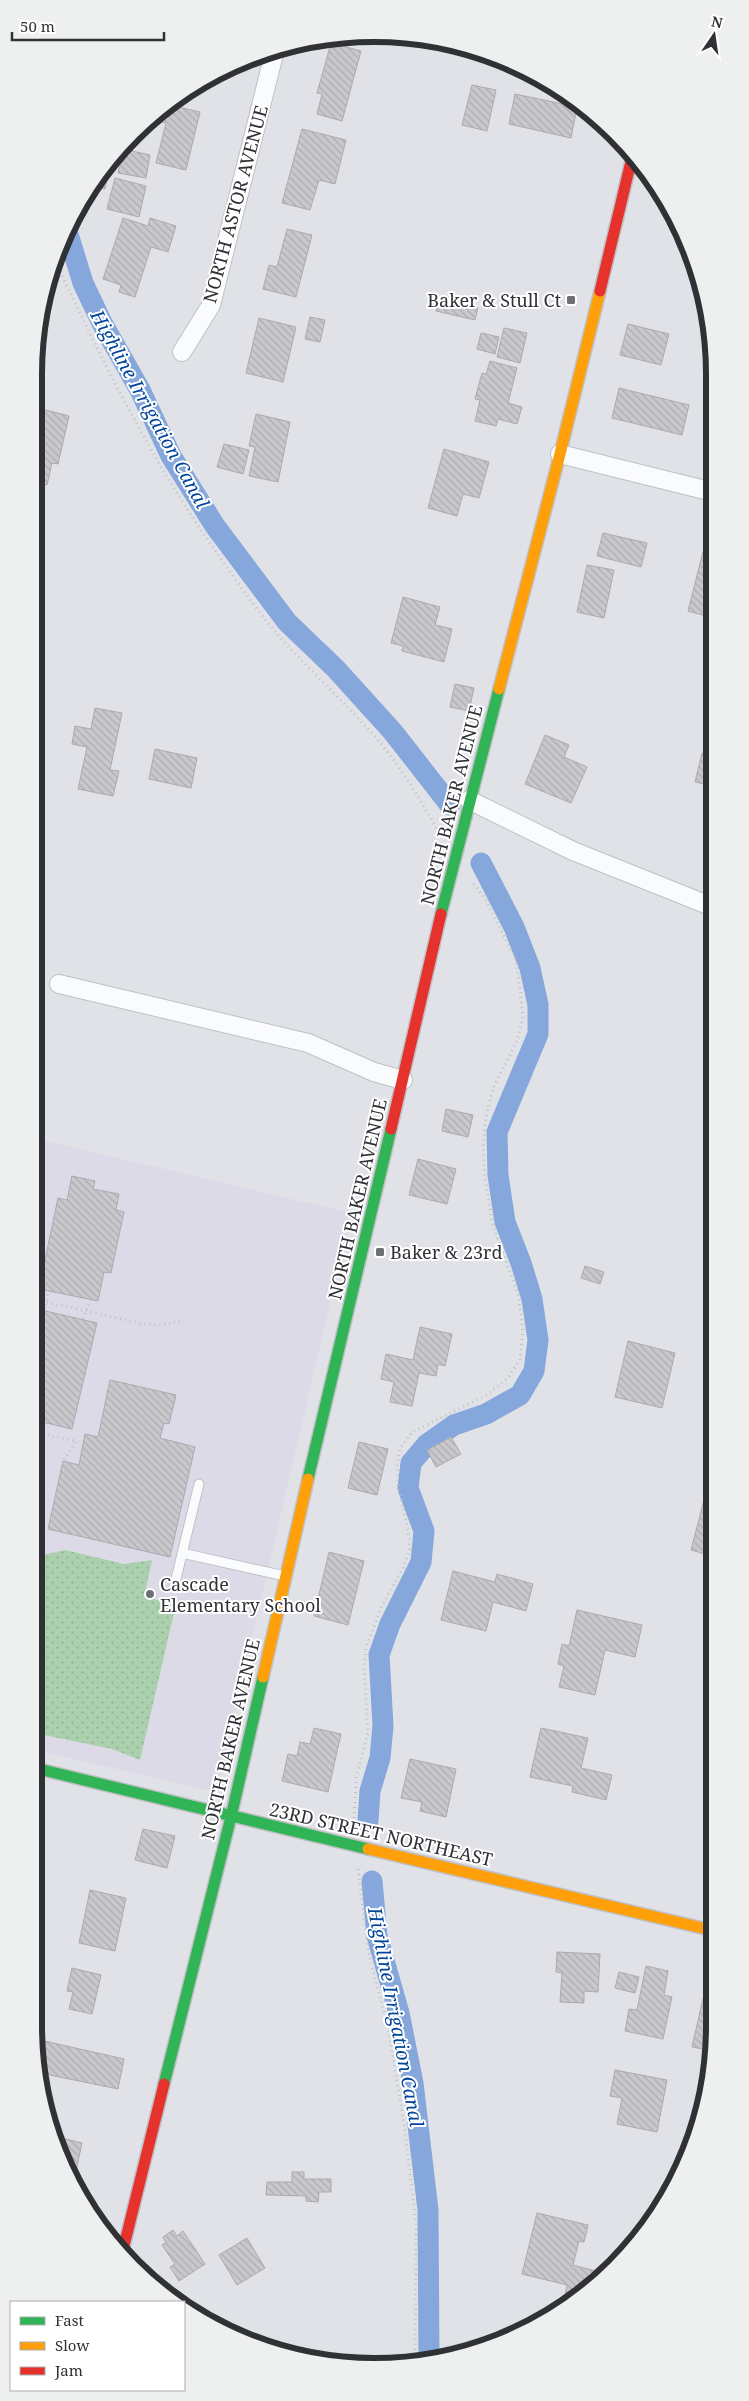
<svg xmlns="http://www.w3.org/2000/svg" width="749" height="2401" font-family="'Noto Serif',serif">
<style>
.education{fill:#dddae8}
.park{fill:url(#park-dots)}
.lines{fill:none;stroke-linecap:round;stroke-linejoin:round}
.canal{stroke:#85a7db;stroke-width:21}
.building{fill:url(#building-back-hatch);stroke:#abaaae}
.lane-casing{stroke:#bec0c4;stroke-width:11}
.street-casing{stroke:#bec0c4;stroke-width:20}
.fast-casing{stroke:#bec0c4;stroke-width:14}
.slow-casing{stroke:#bec0c4;stroke-width:14}
.jam-casing{stroke:#bec0c4;stroke-width:14}
.path{stroke:#bfc1c3;stroke-width:3;stroke-dasharray:1 4;stroke-linecap:butt}
.lane{stroke:#fafbfc;stroke-width:9}
.street{stroke:#fafbfc;stroke-width:18}
.fast{stroke:#30b455;stroke-width:11}
.slow{stroke:#ff9f0a;stroke-width:11}
.jam{stroke:#e5322d;stroke-width:11}
.poi-dot{fill:#6d6f74;stroke:#fff;stroke-width:2}
.labels{text-anchor:middle;dominant-baseline:central;stroke-width:4;stroke-linejoin:round;paint-order:stroke}
.street-label{font-size:18px;fill:#2f3135;stroke:#fff}
.poi-label{font-size:18px;fill:#2f3135;stroke:#fff;text-anchor:start}
.water-label{font-size:19px;font-style:italic;fill:#02469b;stroke:#fff}
.rim{fill:none;stroke:#2f3135;stroke-width:6}
</style>
<defs>
<pattern id="park-dots" width="8" height="8" patternUnits="userSpaceOnUse" patternTransform="scale(1.25)"><rect width="8" height="8" fill="#abd0ad"/><path d="M2 2h.1M6 6h.1" fill="none" stroke="#93b395" stroke-width="1.8" stroke-linecap="round"/></pattern>
<pattern id="building-back-hatch" width="6" height="6" patternUnits="userSpaceOnUse" patternTransform="scale(1.25)"><rect width="6" height="6" fill="#c9c8cc"/><path d="M-1 5l2 2M0 0l6 6M5-1l2 2" fill="none" stroke="#adacb0"/></pattern>
</defs>
<rect width="100%" height="100%" fill="#e0e2e8"/>
<path class="education" d="M37,1139L351,1213L216,1792L39,1751Z"/>
<path class="park" d="M65,1550L124,1564L152,1560L144,1597L176,1604L140,1760L112,1749L39,1734L38,1556Z"/>
<g class="lines">
<path class="canal" d="M67,231L83,283L102,323L140,390L171,456L215,526L287,622L336,669L393,732L450,805
M368,1821L370,1791L380,1758L383,1726L379,1655L390,1624L421,1562L424,1531L408,1488L411,1463L427,1444L454,1425L486,1414L520,1395L534,1371L538,1340L532,1299L521,1263L505,1222L498,1175L497,1132L538,1034V1005L530,968L514,927L481,863
M372,1881L377,1936L399,2013L413,2083L428,2210L429,2361"/>
</g>
<path class="building" d="M331,43L361,51L342,121L317,114L322,94L317,93Z
M472,85L496,90L487,131L462,125Z
M515,94L577,107L571,138L509,124Z
M169,105L200,112L186,170L156,163L166,123L157,121L159,112Z
M302,129L346,140L335,184L319,180L310,210L282,203Z
M123,149L150,155L146,178L118,173Z
M98,176L107,178L105,189L90,187Z
M115,178L146,186L139,217L107,209Z
M123,218L148,226L150,218L176,226L168,252L151,247L135,297L119,292L121,285L103,279Z
M677,219L680,224L688,251L675,220Z
M287,229L312,235L296,297L263,289L269,265L277,267Z
M438,300L478,308L475,320L436,311Z
M310,317L325,320L320,342L305,339Z
M259,318L296,327L283,382L246,373Z
M628,324L669,334L661,365L620,355Z
M504,328L527,333L520,363L497,357Z
M481,333L499,337L495,354L477,349Z
M490,361L517,368L508,403L522,407L517,424L498,419L496,426L475,421L480,400L475,399L482,373L486,374Z
M619,388L689,405L682,435L612,418Z
M34,407L69,416L58,464L52,463L47,485L34,482Z
M256,414L290,422L278,482L249,476L255,447L249,446Z
M224,444L249,450L243,474L217,467Z
M444,449L489,462L479,498L463,494L457,516L428,508Z
M603,533L647,543L641,567L597,556Z
M703,552L713,554V618L688,611Z
M587,565L614,570L604,618L577,612Z
M403,597L440,607L435,625L452,629L444,662L402,651L403,646L391,643Z
M455,684L474,688L469,711L450,707Z
M95,708L122,713L110,770L119,771L113,796L78,789L87,747L72,744L75,726L91,729Z
M545,735L569,745L564,757L587,767L571,803L525,784Z
M155,749L197,758L191,788L149,779Z
M702,753L713,755V817L705,815L712,786L695,782Z
M446,1109L473,1115L468,1137L442,1131Z
M418,1159L456,1169L447,1204L409,1195Z
M37,1162L42,1164L37,1183Z
M72,1176L95,1181L93,1189L119,1194L116,1210L124,1212L111,1273L104,1272L98,1301L39,1289L58,1198L67,1200Z
M585,1266L604,1272L600,1284L581,1278Z
M37,1309L97,1323L72,1429L38,1421Z
M420,1327L452,1334L445,1366L438,1364L436,1376L419,1373L412,1406L390,1402L394,1382L381,1379L386,1354L413,1360Z
M628,1341L675,1353L662,1408L615,1397Z
M110,1380L176,1395L169,1424L164,1423L160,1438L195,1447L170,1557L48,1529L63,1461L79,1465L85,1434L98,1437Z
M451,1437L461,1454L436,1467L427,1450Z
M359,1442L388,1449L377,1495L348,1488Z
M706,1492L714,1494V1570L708,1569L712,1556L691,1550Z
M329,1552L364,1561L348,1625L314,1616Z
M453,1571L495,1582L497,1574L533,1584L526,1611L493,1602L486,1631L441,1620Z
M577,1610L642,1625L635,1657L605,1650L595,1695L559,1687L564,1666L558,1664L562,1644L569,1646Z
M314,1728L341,1734L328,1792L282,1781L288,1754L297,1756L300,1742L310,1744Z
M541,1728L588,1738L581,1768L612,1775L606,1800L572,1792L573,1786L530,1777Z
M410,1759L456,1769L446,1817L420,1811L422,1802L401,1798Z
M143,1829L175,1836L167,1868L135,1860Z
M90,1890L126,1898L115,1951L79,1943Z
M557,1952L600,1954L598,1992L584,1991V2003L560,2002L562,1973L556,1972Z
M646,1966L668,1971L664,1995L672,1997L663,2039L625,2031L629,2009L637,2010Z
M72,1968L101,1975L92,2014L69,2009L73,1992L67,1991Z
M619,1972L639,1977L635,1993L615,1988Z
M705,1990L715,1993L713,2051L692,2047Z
M40,2040L124,2059L118,2089L40,2073Z
M615,2070L667,2080L657,2132L617,2124L622,2098L610,2096Z
M53,2136L82,2143L74,2180L60,2157Z
M292,2172H304V2179H331V2192H319L318,2202L306,2201V2196L266,2195L267,2182H292Z
M537,2213L588,2225L584,2242L579,2241L573,2265L599,2272L597,2281L582,2297L573,2302L564,2300L567,2285L522,2274Z
M173,2230L177,2236L183,2231L205,2264L179,2281L170,2267L175,2264L162,2245L166,2243L163,2237Z
M247,2238L265,2268L237,2285L219,2255Z
M213,2325L232,2330L231,2334L224,2332Z"/>
<g class="lines">
<g class="lane-casing">
<path id="lane" d="M182,1553L285,1576
M174,1587L199,1484"/>
</g>
<g class="street-casing">
<path id="street" d="M182,352L211,305L275,50
M560,454L713,492
M469,800L573,851L713,907
M59,984L308,1043L374,1072L403,1080"/>
</g>
<g class="fast-casing">
<path id="fast" d="M441,914L499,689
M308,1479L391,1129
M39,1769L368,1849
M164,2084L231,1817L263,1677"/>
</g>
<g class="slow-casing">
<path id="slow" d="M499,689L560,454L600,291
M263,1677L308,1479
M368,1849L715,1931"/>
</g>
<g class="jam-casing">
<path id="jam" d="M600,291L633,153
M391,1129L441,914
M122,2254L164,2084"/>
</g>
<path class="path" d="M56,257L59,270C83,319 106,368 132,415C167,481 210,546 255,606C292,657 342,697 382,745C404,772 421,801 438,831
M37,1300L144,1324L162,1325L180,1321
M44,1310L48,1291
M83,1319L90,1299
M38,1433L76,1441L63,1461
M354,1823L356,1779L368,1733L364,1668L366,1647L383,1604L403,1568L410,1550L408,1530L398,1484L397,1466L400,1449L412,1432L485,1396L508,1378L520,1359L523,1329L518,1294L493,1226L485,1179L483,1146L486,1117L493,1088L517,1041L523,1017L520,988L516,960L485,898L472,882
M358,1869L369,1955L388,2027L404,2124L416,2224L415,2363"/>
<use href="#lane" class="lane"/>
<use href="#street" class="street"/>
<use href="#fast" class="fast"/>
<use href="#slow" class="slow"/>
<use href="#jam" class="jam"/>
</g>
<g class="poi-dot">
<rect x="566" y="295" width="10" height="10" rx="2.5"/>
<rect x="375" y="1247" width="10" height="10" rx="2.5"/>
<circle cx="150" cy="1594" r="5"/>
</g>
<g class="labels">
<g class="street-label">
<text transform="translate(235 204) rotate(-75)">NORTH ASTOR AVENUE</text>
<text transform="translate(451 805) rotate(-76)">NORTH BAKER AVENUE</text>
<text transform="translate(357 1199) rotate(-77)">NORTH BAKER AVENUE</text>
<text transform="translate(230 1739) rotate(-77)">NORTH BAKER AVENUE</text>
<text transform="translate(381 1834) rotate(13)">23RD STREET NORTHEAST</text>
</g>
<g class="poi-label">
<text x="561" y="300" text-anchor="end">Baker &amp; Stull Ct</text>
<text x="390" y="1252">Baker &amp; 23rd</text>
<text x="160" y="1584">Cascade<tspan x="160" dy="21">Elementary School</tspan></text>
</g>
<g class="water-label">
<text transform="translate(150 409) rotate(61)">Highline Irrigation Canal</text>
<text transform="translate(396 2017) rotate(79)">Highline Irrigation Canal</text>
</g>
</g>
<path d="M0 0H749V2401H0ZM374 42H374A332 332 0 0 1 706 374V2026A332 332 0 0 1 374 2358H374A332 332 0 0 1 42 2026V374A332 332 0 0 1 374 42Z" fill="#eeefef" fill-rule="evenodd"/>
<path class="rim" d="M374 42H374A332 332 0 0 1 706 374V2026A332 332 0 0 1 374 2358H374A332 332 0 0 1 42 2026V374A332 332 0 0 1 374 42Z"/>
<rect x="10" y="2301" width="175" height="90" fill="#ffffff" stroke="#acadae"/>
<rect x="20" y="2317" width="25" height="8" fill="#30b455" stroke="#acadae"/>
<text x="55" y="2326" font-size="15" fill="#2f3135">Fast</text>
<rect x="20" y="2342" width="25" height="8" fill="#ff9f0a" stroke="#acadae"/>
<text x="55" y="2351" font-size="15" fill="#2f3135">Slow</text>
<rect x="20" y="2367" width="25" height="8" fill="#e5322d" stroke="#acadae"/>
<text x="55" y="2376" font-size="15" fill="#2f3135">Jam</text>
<g transform="translate(714 35) rotate(13)" stroke="#ffffff" stroke-width="4" paint-order="stroke">
<path d="M0-4L9 19L0 12L-9 19Z" fill="#2f3135"/>
<text y="-8" font-size="14" font-weight="bold" text-anchor="middle" fill="#2f3135">N</text>
</g>
<path d="M12 32v8h152v-8" fill="none" stroke="#2f3135" stroke-width="2.5"/>
<text x="20" y="32" font-size="15" fill="#2f3135" stroke="#ffffff" stroke-width="4" paint-order="stroke">50 m</text>
</svg>
